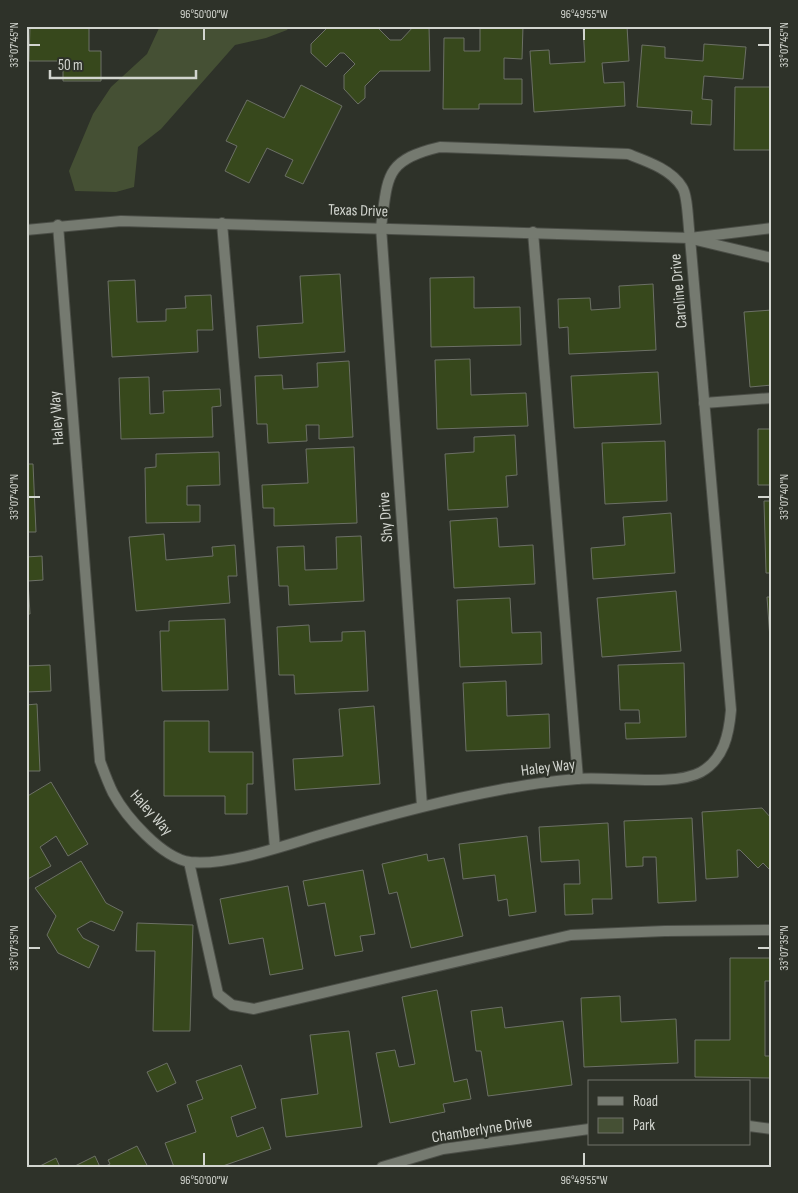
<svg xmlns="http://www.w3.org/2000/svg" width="798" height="1193" font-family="'Sofia Sans Condensed',sans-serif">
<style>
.green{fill:#455034}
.building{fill:#37481c;stroke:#6c7066}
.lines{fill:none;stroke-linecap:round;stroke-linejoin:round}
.service-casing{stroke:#4b4e47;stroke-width:12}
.minor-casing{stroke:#4b4e47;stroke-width:12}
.tertiary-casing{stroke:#4b4e47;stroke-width:12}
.service{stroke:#757a70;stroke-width:10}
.minor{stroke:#757a70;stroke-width:10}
.tertiary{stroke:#757a70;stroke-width:10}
.ticks{fill:none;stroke:#d2d5cf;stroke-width:2}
.labels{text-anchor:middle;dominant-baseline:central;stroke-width:4.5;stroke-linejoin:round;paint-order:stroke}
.street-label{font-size:16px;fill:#d2d5cf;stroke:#2e3229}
.neatline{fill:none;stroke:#d2d5cf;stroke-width:2}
.ticks-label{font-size:12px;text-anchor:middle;fill:#d2d5cf}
</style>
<rect width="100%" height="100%" fill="#2e3229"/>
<path class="green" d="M160,26H290L287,30L266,38L235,45L161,129L138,147L134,187L116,192L75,191L69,171L93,114L111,87L147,54Z"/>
<path class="building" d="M30,26H89V51H101V81H63V61H29Z
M329,26H376L390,40H401L414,26H429L430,71H380L365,86V98L358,104L344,89V75L355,64L344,53H340L326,67L311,53V44Z
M480,26H523L522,59L504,58V79H522V104H479V109H443L444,38H464V51H480Z
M583,26H627L629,61L602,63L604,83L624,82L625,106L534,112L530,51L549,50L550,64L585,62Z
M704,44L746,47L743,79L704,76L702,99L712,100L711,125L691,124L692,111L637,107L642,45L665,47V58L703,61Z
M301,85L342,106L303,184L285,176L293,160L267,148L249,183L225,171L237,146L226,141L247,100L284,118Z
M735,87H771L772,167H770V150H734Z
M340,274L345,352L259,358L257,326L303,323L300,276Z
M474,277V308L520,307L521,345L431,347L430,278Z
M135,280L137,322L166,321V309L186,308L185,296L211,295L213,330H197L198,352L112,357L108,281Z
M653,284L656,350L569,354L568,327L559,328L558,299L590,298L591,310L620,308L619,286Z
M772,310V385L750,387L744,312Z
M470,359L471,395L526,393L528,426L437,429L435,360Z
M349,361L353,437L319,439V425H306L307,441L268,443L267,424H257L255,376L282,375L283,389L318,387L317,363Z
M658,372L661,424L574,428L571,376Z
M149,377L150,414L164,413L163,391L220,389L221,406L212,407L213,437L121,439L119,378Z
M758,429H772V485H758Z
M515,435L517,475L506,476L508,507L448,510L445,454L474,452V437Z
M665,441L667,501L605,504L602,443Z
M354,447L357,523L274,526V508H263L262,485L308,483L306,449Z
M219,452L220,485L187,486V505H200V522L146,523L145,468L156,467V454Z
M26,464H33L36,532H26Z
M764,501H772V573H766Z
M671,513L675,573L593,579L591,548L625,545L623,517Z
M497,518L499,547L533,545L535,584L454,588L450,521Z
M164,534L166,560L213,556L212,547L235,545L237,576H228L230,603L136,611L129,537Z
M361,536L364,601L289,605L288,586H279L277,547L304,546L305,570L337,569L336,537Z
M42,556L43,580L28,581L30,614H26V557Z
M676,591L681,651L602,657L597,598Z
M767,597H772L771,653Z
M510,598L512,633L541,632L542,664L460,667L457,600Z
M225,619L228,690L162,691L160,631H169V621Z
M309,625L310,642L342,641V632L365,631L368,691L295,694L294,675H279L277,627Z
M684,663L686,737L626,739L625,723H640L639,710H620L618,665Z
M50,665L51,691L26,692V666Z
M506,681L507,716L549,714L550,748L466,751L463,683Z
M37,704L40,771H26V705Z
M374,706L380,784L295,790L293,759L343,756L339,709Z
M164,721H209V752H253V784H247V814H225V796H164Z
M51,782L88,844L68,856L56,836L40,847L51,866L26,880V797Z
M762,808L772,819V872L763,863L758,868L740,850H737L738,877L706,879L702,812Z
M692,818L696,901L658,903L656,857H643V866L626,867L624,821Z
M608,823L612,899H592L593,914L565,915L564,884H580L579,860L541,862L539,827Z
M527,836L536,912L509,916L507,899L498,901L495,875L463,879L459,844Z
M427,854L428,861L444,858L463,936L411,948L397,892L389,894L382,864Z
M81,861L106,903L123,912L114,931L91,921L77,929L83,938L99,946L89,968L58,953L47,935L56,916L35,888Z
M363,870L375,934L360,936L363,951L335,956L325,903L308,906L303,881Z
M288,886L303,969L270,975L263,938L229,944L220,899Z
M137,923L193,925L190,1031H153L155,951H136Z
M730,958H772V981H765V1056H772V1078L695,1077V1040H730Z
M437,990L454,1082L467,1079L471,1099L443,1104L445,1112L390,1123L376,1053L395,1050L399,1067L415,1064L402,997Z
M620,996L621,1022L676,1019L678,1063L584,1067L581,998Z
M502,1007L505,1028L563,1021L572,1085L488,1096L481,1051H476L471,1011Z
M349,1031L362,1127L286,1137L281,1099L318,1094L310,1035Z
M167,1063L176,1083L157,1092L147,1072Z
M241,1065L256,1108L231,1117L237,1137L263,1127L271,1149L220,1167H174L165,1143L196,1132L187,1105L203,1099L196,1081Z
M137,1146L148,1167H104L110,1164L108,1160Z
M95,1156L100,1167H73Z
M56,1158L60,1167H38Z"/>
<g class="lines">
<g class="service-casing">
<path id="service" d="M222,223L275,848
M533,232L578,779
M704,403L772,398
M189,862L218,994L232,1005L254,1009L571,935L665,931L772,930"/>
</g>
<g class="minor-casing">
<path id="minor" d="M58,225L100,761C104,772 108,783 113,793C126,817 162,858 190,862C228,866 286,845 323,834C381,817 439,801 499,790C525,785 551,781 577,779C610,776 674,787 701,772C724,759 729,734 731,710L690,238C688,226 688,195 682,187C671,169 646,161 628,154L440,147C384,160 388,177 381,227L422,806
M749,1126L772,1129
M382,1167L443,1149L589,1129"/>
</g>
<g class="tertiary-casing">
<path id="tertiary" d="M26,230L121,221L690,238L772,228
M696,240L772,258"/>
</g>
<use href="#service" class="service"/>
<use href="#minor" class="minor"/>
<use href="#tertiary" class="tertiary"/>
</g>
<path class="ticks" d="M204,28V40M584,28V40M28,45H40M758,45H770M28,497H40M758,497H770M28,948H40M758,948H770M204,1153V1166M584,1153V1166"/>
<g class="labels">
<g class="street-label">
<text transform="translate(358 211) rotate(2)">Texas Drive</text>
<text transform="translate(679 291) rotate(-95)">Caroline Drive</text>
<text transform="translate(57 418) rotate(-94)">Haley Way</text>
<text transform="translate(386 517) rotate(-94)">Shy Drive</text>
<text transform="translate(548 768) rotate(-7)">Haley Way</text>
<text transform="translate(151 813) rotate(48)">Haley Way</text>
<text transform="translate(482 1130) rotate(-9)">Chamberlyne Drive</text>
</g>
</g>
<rect width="798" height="1193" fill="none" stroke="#2e3229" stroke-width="55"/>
<rect x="588" y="1080" width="162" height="65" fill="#2e3229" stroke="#70736b"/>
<rect x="598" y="1097" width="25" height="8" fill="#757a70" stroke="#70736b"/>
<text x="633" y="1106" font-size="15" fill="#d2d5cf">Road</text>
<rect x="598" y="1118" width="25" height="15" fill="#455034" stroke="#70736b"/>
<text x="633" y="1130" font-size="15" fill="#d2d5cf">Park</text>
<path d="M50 70v8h146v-8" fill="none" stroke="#d2d5cf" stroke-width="2.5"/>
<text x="58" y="70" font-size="15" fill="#d2d5cf" stroke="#2e3229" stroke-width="4" paint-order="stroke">50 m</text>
<rect x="28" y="28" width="742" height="1138" class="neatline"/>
<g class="ticks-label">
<text x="204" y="18">96°50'00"W</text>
<text x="584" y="18">96°49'55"W</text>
<text transform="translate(14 45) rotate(-90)" y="4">33°07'45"N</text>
<text transform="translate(784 45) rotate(-90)" y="4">33°07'45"N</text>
<text transform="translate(14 497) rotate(-90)" y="4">33°07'40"N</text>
<text transform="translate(784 497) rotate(-90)" y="4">33°07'40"N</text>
<text transform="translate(14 948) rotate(-90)" y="4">33°07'35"N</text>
<text transform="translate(784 948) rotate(-90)" y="4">33°07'35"N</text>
<text x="204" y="1184">96°50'00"W</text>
<text x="584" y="1184">96°49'55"W</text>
</g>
</svg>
